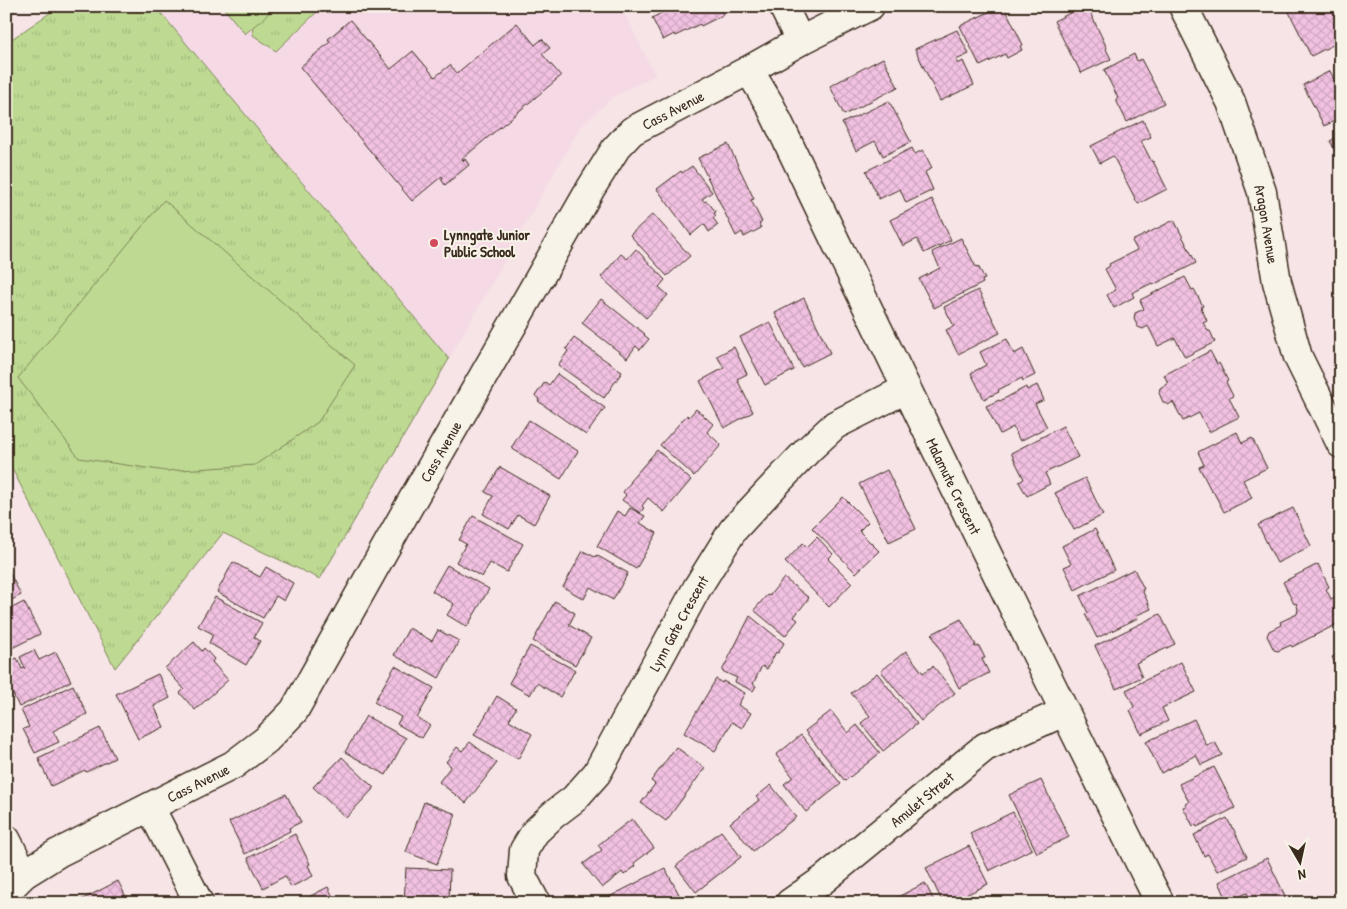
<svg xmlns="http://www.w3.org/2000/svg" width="1347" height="909" font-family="'Patrick Hand',sans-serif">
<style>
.built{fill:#f5dae5}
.grass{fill:url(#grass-tufts);stroke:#7c8258}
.pitch{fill:#beda92;stroke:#7c8258}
.building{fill:url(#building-cross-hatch);stroke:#3b2a1e}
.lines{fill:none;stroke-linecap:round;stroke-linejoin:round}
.minor-casing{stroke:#3b2a1e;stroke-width:31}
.minor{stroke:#f7f3e8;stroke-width:28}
.poi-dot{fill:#d1495b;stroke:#f7f3e8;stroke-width:2}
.labels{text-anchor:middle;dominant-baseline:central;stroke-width:4;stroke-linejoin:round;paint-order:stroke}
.street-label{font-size:15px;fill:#3b2a1e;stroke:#f7f3e8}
.poi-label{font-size:15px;font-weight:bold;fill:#3b2a1e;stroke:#f7f3e8;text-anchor:start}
</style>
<defs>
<pattern id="grass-tufts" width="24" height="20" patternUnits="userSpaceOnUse" patternTransform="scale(1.25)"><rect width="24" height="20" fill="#beda92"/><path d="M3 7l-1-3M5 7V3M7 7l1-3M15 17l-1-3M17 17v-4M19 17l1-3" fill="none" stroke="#a4bb7d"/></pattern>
<pattern id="building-cross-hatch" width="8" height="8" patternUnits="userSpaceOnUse" patternTransform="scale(1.25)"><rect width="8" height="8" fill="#f2c1e2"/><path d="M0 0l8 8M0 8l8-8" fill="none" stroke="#d0a6c1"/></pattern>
</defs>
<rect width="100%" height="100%" fill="#f6e4e6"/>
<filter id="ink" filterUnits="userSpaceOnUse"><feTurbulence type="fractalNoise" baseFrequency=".02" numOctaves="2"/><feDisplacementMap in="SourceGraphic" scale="10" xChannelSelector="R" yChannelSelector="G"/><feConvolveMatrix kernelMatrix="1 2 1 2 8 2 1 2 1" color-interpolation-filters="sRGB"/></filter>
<g filter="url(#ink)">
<path class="built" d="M155,6H621L655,75L613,97L580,127L449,359Z"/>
<path class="grass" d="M60,6H155L449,359L320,579L223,533L115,668L6,457V43Z
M250,6H315L319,10L276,51L253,35Z"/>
<path class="pitch" d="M222,6H277L245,34Z
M164,200L355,365L318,422L255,465L166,471L79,458L18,378Z"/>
<path class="building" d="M6,6H15L12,13L6,10Z
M670,6H719L723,15L701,26L700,24L675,36L674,34L663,40L652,18L663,12L662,10Z
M1001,6H1004L1023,45L1020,46L1022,50L1007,58L1005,54L980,66L960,26Z
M1051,6H1066L1054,12Z
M1084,6H1087L1107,48L1106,49L1111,59L1081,73L1075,61H1074L1054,21Z
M1286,6H1336L1341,16V41L1311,56Z
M350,20L391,69L413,51L435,77L450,65L457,73L517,23L535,45L542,39L550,48L542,54L561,76L462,159L464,161L465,159L469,165L445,185L441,179L443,178L442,176L412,201L300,67L330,42L328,39Z
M957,30L969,54L956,60L958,64L963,61L974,85L940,101L915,49Z
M1134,54L1137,61L1141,59L1164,103L1127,122L1116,100L1118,98L1104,70Z
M883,58L898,87L844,115L830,86Z
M1330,71L1341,93V118L1324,126L1303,85Z
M889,101L911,142L883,156L875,141L856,151L842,123Z
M1143,120L1151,137L1141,141L1152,162L1153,161L1167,189L1138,204L1113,156L1100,163L1091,146Z
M1341,135V161L1330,141Z
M728,144L754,199L751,200L762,222L759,224L761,228L744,237L742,232L736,236L698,158Z
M912,148L915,154L923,150L932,168L925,172L933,190L906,203L900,189L879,199L866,171Z
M692,166L712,192L702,199L705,202L707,201L716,212L714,213L716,216L713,218L718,225L709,232L704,224L691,235L657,189L681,171L682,173Z
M932,199L951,240L924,253L917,239L903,246L890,220Z
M653,214L690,256L667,276L630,235Z
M1174,220L1196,263L1153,285L1152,283L1132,293L1134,297L1114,308L1107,295L1116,290L1105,269L1110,266L1109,264L1137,250L1132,241Z
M961,238L976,267L978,266L985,279L982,280L983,283L934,308L919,279L940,268L932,252Z
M636,249L665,280L659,287L668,295L646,318L601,277L621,254L627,259Z
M1185,277L1192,290L1194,289L1203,306L1201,307L1207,321L1203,323L1208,331H1210L1215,342L1185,357L1175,338L1158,346L1148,326L1143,329L1138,327L1134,319L1135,313L1144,309L1140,300Z
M978,290L1000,333L958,354L946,330L954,326L944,307Z
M804,298L830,353L802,367L775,313Z
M601,299L645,334L644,335L649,339L640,350L636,346L627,358L582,323Z
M770,322L794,370L765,385L740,337Z
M574,338L622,372L604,398L558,365L568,351L566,349Z
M1007,339L1014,354L1023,349L1035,375L1023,381L1022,378L998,390L999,392L984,399L971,373L986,365L980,352Z
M734,347L747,374L737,379L753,412L724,428L700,381L724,368L717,356Z
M1210,351L1217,364L1219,363L1228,381L1226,382L1233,396L1229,398L1239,417L1209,432L1199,413L1183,421L1173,402L1168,405L1163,402L1159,393L1160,388L1168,383L1164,375Z
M557,374L605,408L586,435L538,401L539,399L535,396L545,382L549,385Z
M1037,385L1044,400L1035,404L1047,427L1020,441L1013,427L1000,434L986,406L999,400L1000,401L1026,387L1027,390Z
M696,409L713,424L707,432L721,445L694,476L660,445L687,415L689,417Z
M529,420L578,451L561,479L511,448Z
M1063,426L1078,457L1045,473L1050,484L1027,496L1019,482L1024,479L1011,453Z
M1237,432L1242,443L1252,438L1267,468L1243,480L1252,498L1224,512L1213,491L1212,492L1199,467L1204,465L1198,452Z
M657,450L691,480L664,512L648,498L642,506L644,508L640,513L622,500L626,495L623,492L631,482L630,481Z
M500,467L550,496L534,524L518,515L509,529L483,514L493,496L485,492Z
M887,470L916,529L889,542L859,484Z
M1085,478L1103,515L1074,530L1055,493Z
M843,497L868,522L859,531L879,551L856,573L812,528Z
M630,508L645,516L640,523L657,533L636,569L597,546L617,511L625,516Z
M1293,508L1311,546L1277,563L1258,525Z
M473,516L523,544L507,572L490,563L482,577L456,562L466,544L459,540Z
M1095,529L1114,570L1075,590L1064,567L1071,564L1062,546Z
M817,537L833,554L828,559L852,583L829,607L785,562L803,543L807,547Z
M583,551L595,557L596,555L628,573L613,600L590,587L584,599L563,587Z
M233,562L260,577L266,567L293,583L284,601L276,596L263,618L217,592Z
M1318,564L1329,587L1326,589L1331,599L1335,597L1341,609V622L1292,647L1291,645L1278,651L1274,650L1267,636L1269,631L1281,625L1280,622L1297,614L1298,609L1296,603L1294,604L1283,582Z
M447,565L489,589L467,627L447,615L454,604L432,591Z
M6,566L21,595L6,603Z
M1134,569L1144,589L1142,590L1151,609L1137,615L1138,618L1097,638L1085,614L1088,613L1080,596Z
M784,578L809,598L794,617L798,620L785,636L754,610L767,595L769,596Z
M215,597L262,623L254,637L260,641L246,665L209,643L213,634L198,626Z
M555,601L575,613L569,625L591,638L575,665L533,641Z
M24,602L40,634L6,651V611Z
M1160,614L1175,644L1136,663L1142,677L1116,689L1095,646Z
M750,616L784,643L778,653L776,652L767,669L762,666L753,684L756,686L753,691L735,682L737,678L722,671Z
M961,619L976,645L974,646L976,647L979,646L985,658L982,659L989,673L959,688L932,634Z
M409,628L432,641L438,630L459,641L439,678L420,667L419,669L394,655Z
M194,642L202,651L204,648L214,659L212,662L228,680L195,710L180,693L184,689L165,668Z
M530,646L575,670L560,697L537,683L530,695L509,683Z
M34,650L39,660L56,652L71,681L19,707L11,690L6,692V663L17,658L22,669L25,668L20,657Z
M906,651L923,673L933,666L955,693L921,721L881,671Z
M1341,653V674L1332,657Z
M1181,662L1196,692L1162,708L1168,721L1141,734L1130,710L1134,707L1126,690Z
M395,666L434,688L417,718L430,725L422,738L397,724L401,717L374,702Z
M877,673L917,724L883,751L861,723L870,716L851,693Z
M158,674L170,698L154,706L164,727L138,739L116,694Z
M716,679L722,683L723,681L745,693L738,705L751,713L742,728L732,722L715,751L684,733Z
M73,685L87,714L53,731L59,742L35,753L23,729L29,727L21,710Z
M497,696L516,708L509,720L532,734L518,759L474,735Z
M831,711L848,733L857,725L880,753L845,781L805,731Z
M366,716L406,738L386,775L345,752Z
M1194,719L1207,746L1215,742L1222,755L1201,765L1196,755L1161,773L1146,742Z
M100,728L115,758L86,772L85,770L51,786L38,758Z
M801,735L841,784L806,812L784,784L793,777L776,755Z
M470,742L497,763L466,803L439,782L451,766L446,762L457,747L462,751Z
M676,747L705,768L666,821L641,803L655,784L651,781Z
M342,757L374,788L346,818L313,787Z
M1214,767L1235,808L1197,827L1196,825L1193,826L1183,807L1186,806L1185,804L1189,802L1179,784Z
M1041,780L1069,837L1037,853L1009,795Z
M771,785L796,817L753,851L730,823L759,800L756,797Z
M286,794L301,822L289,828L290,831L245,854L229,822Z
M424,802L456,814L437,864L406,852Z
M1013,812L1032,849L989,871L970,833Z
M1227,818L1232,828H1233L1247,857L1217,871L1208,854L1204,856L1194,835Z
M632,819L654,848L634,863L636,866L624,875L622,872L602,888L583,864L602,850L598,845Z
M721,831L741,857L696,892L676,866Z
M295,834L310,864L308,865L313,876L291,887L285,876L263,888L248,858Z
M969,846L988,884L950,903H943L926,868Z
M1267,858L1287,900L1281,903H1252L1247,893L1228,902L1219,882Z
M406,868L450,870L449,903H404Z
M665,868L682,900L676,903H609L607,898Z
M118,881L129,903H75Z
M925,883L935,903H886Z
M328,887L336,903H297Z"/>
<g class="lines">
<g class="minor-casing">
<g id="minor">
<path d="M783,6L800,41"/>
<path id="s1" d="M1183,6L1231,102L1262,192L1277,282L1298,357L1341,444"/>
<path id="s2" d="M749,70L770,105C898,372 1027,638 1160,903"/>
<path d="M150,807L199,903"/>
<path d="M6,839L24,874"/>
<path id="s3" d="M6,892L24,874L58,853L233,765L266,740L294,711L409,506L591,188L616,148L632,131L749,70L800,41L870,6"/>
<path id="s4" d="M536,903L522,876L524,850L535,832L553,815L574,799L597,773L697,588L733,530L769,491L808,450L835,425L906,389"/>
<path id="s5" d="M790,903L823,880L985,747L1064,712"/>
</g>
</g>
<use href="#minor" class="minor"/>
</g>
</g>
<circle class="poi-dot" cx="434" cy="243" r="5"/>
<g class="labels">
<g class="street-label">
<text stroke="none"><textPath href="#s3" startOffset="1061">Cass Avenue</textPath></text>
<text stroke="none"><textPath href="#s1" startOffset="235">Aragon Avenue</textPath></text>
<text stroke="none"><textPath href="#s3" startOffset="641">Cass Avenue</textPath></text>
<text stroke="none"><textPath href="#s2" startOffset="464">Malamute Crescent</textPath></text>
<text stroke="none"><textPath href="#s4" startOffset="334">Lynn Gate Crescent</textPath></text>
<text stroke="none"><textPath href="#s3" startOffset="222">Cass Avenue</textPath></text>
<text stroke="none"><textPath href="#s5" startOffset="168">Amulet Street</textPath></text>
</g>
<g class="poi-label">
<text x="444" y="234">Lynngate Junior<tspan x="444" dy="17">Public School</tspan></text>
</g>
</g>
<rect width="1347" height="909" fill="none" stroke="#f7f3e8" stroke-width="25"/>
<rect x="12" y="12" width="1322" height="884" fill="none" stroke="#3b2a1e" stroke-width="2" filter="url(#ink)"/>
<g transform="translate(1300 862) rotate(171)" stroke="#f7f3e8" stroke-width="4" paint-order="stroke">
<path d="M0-4L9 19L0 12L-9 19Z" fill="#3b2a1e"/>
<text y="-8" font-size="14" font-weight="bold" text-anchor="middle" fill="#3b2a1e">N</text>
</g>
</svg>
